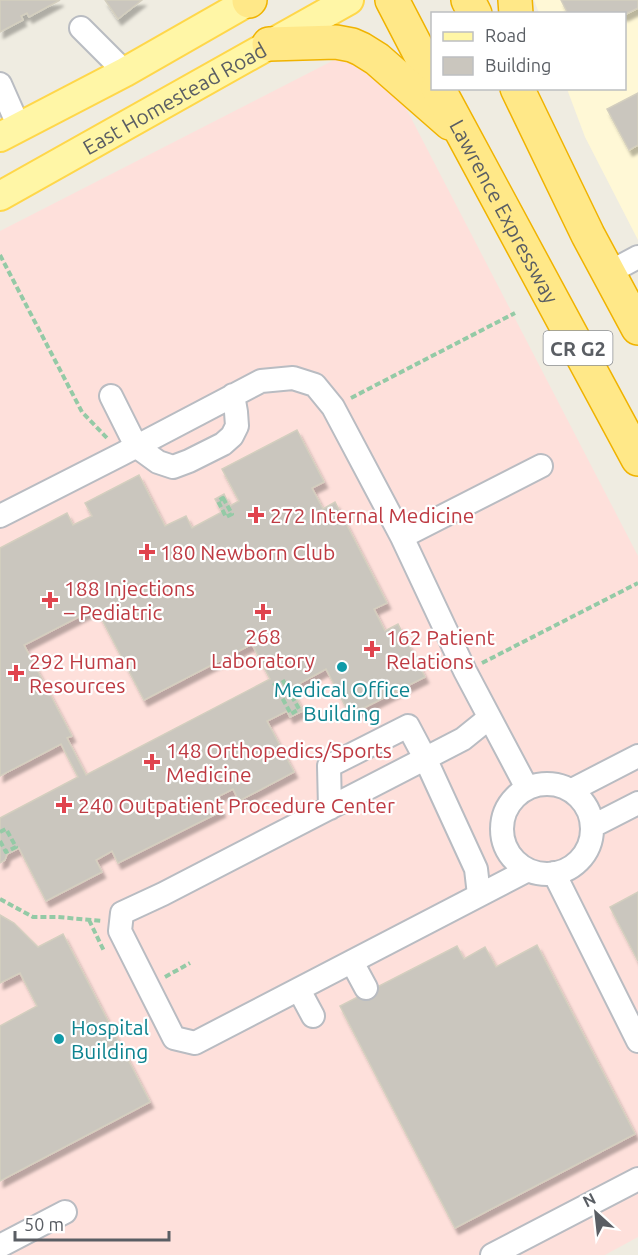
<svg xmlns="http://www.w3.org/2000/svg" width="638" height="1255" font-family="Ubuntu,sans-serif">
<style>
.commercial{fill:#fff8d6}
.medical{fill:#fee0db}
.building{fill:#cac6be;stroke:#d4cfbf;stroke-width:1.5;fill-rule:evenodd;filter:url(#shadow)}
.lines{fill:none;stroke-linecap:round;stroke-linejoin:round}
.minor-casing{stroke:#b9bcc2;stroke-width:26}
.major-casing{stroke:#ffd74a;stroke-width:32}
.highway-casing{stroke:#f0b300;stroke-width:36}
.path{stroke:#94caa6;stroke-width:4;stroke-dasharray:6 3;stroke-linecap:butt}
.minor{stroke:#fff;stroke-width:22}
.major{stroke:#fff6a6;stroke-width:28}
.highway{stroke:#ffe888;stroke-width:33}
.health-dot{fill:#e0444e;stroke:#fff;stroke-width:2}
.culture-dot{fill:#0f9aa8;stroke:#fff;stroke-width:2}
.labels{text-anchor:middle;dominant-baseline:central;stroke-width:4.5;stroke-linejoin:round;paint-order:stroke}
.shield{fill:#fff;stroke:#8c8e92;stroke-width:1.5}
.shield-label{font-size:20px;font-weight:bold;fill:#5a5e64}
.street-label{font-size:21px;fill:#5a5e64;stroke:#fff}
.health-label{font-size:21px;fill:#be3a42;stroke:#fff;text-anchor:start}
.culture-label{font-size:21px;fill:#0d838f;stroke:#fff}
</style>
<defs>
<filter id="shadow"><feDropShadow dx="3.5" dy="6" stdDeviation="1.5" flood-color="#0004"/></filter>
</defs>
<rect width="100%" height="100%" fill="#efece1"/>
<path class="commercial" d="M534,0H638V240L585,137L567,89L624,88V14L539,13Z"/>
<path class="medical" d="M338,58L361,64L395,87L638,556V1237L605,1255H0V231Z"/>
<path class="building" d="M0,0H60L29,17L27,13L21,16L23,20L0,32Z
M105,0H142L118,19Z
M561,0H638V8L624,15V14H568Z
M638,93V145L629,150L607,109Z
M297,430L324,482L312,488L323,509L335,502L387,603L374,609L385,631L398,624L425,677L350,715L326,669L291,688L303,711L290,717L287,711L267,721L294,772L239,801L233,789L215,798L222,811L118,863L112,851L96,860L102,872L46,901L19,848L7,854L5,860L0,863V818L78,777L61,744L0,776V548L67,513L73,525L92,516L85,503L139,475L165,526L186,516L192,528L222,512L215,499L224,494L230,506L239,501L222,469ZM96,608L144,700L252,644L270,679L86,775L67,738L72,736L24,645Z
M638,892V961L610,907Z
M0,915L14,923L38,947L63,934L150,1102L0,1181V1026L37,1006L20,973L0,983Z
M537,945L635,1134L455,1228L340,1006L457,946L464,959L485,947L496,967Z"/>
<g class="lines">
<g class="minor-casing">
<path id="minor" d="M81,28L125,72
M0,84L19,127
M608,273L638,257
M111,396L136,446L158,462L173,467L189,461L223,444L232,436L237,426L236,412L233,395
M0,516L122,454L261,381L293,378L315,385L333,407L402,537L465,671L527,788
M402,537L541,466
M489,718L463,739L163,894L122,913L120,931L174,1038L195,1043L528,870
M502 829a45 45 0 1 1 90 0a45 45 0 1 1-90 0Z
M572,790L638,756
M330,808L329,766L408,726L425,758L476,869L479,895
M593,826L638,803
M554,873L638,1041
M352,962L366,988
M299,990L313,1016
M0,1246L65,1212
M492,1255L638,1179"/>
</g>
<g class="major-casing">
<g id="major">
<path d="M0,137L125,72L251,0"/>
<path id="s1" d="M0,196L349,0"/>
</g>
</g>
<g class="highway-casing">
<g id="highway">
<path d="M392,0L432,77"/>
<path d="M468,0L475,14"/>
<path d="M515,0L516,14"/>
<path d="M249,1L250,0"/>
<path d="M269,44L336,42L352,45L361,49L377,59L450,123"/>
<path id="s2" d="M438,88L638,459"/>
<path d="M517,88L588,235L638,328"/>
</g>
</g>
<path class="path" d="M0,255L82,412L107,438
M351,398L515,313
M223,498L232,514L226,517L218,501Z
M482,663L638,583
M274,683L291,714L299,709L282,679
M0,832L6,829L16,847L6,852L0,841
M0,899L33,917H58L102,921
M89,920L104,951
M165,977L190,963"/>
<use href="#minor" class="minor"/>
<use href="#major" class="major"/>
<use href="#highway" class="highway"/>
</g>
<g class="health-dot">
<path d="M253 506h6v6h6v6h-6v6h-6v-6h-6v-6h6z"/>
<path d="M144 543h6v6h6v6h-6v6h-6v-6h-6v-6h6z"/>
<path d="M47 591h6v6h6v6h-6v6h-6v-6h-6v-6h6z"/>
<path d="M260 603h6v6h6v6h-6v6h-6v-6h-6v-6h6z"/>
<path d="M369 640h6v6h6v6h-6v6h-6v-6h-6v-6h6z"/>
<path d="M13 664h6v6h6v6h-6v6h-6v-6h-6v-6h6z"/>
<path d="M149 753h6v6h6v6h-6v6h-6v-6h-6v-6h6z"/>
<path d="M61 796h6v6h6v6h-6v6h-6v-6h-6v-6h6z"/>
</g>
<g class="culture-dot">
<circle cx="342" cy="667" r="6"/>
<circle cx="59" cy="1039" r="6"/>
</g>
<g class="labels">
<rect class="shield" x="543.5" y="331" width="69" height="34" rx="4.5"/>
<g class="shield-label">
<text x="578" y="348">CR G2</text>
</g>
<g class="street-label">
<text stroke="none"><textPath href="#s1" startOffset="200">East Homestead Road</textPath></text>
<text stroke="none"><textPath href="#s2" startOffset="140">Lawrence Expressway</textPath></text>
</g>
<g class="health-label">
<text x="270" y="515">272 Internal Medicine</text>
<text x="160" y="552">180 Newborn Club</text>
<text x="64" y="588">188 Injections<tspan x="64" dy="24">– Pediatric</tspan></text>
<text x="263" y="636" text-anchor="middle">268<tspan x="263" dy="24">Laboratory</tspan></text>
<text x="386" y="637">162 Patient<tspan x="386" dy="24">Relations</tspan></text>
<text x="29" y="661">292 Human<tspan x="29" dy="24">Resources</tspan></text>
<text x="166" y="750">148 Orthopedics/Sports<tspan x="166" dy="24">Medicine</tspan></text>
<text x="78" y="805">240 Outpatient Procedure Center</text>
</g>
<g class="culture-label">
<text x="342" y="689">Medical Office<tspan x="342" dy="24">Building</tspan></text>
<text x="71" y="1027" text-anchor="start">Hospital<tspan x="71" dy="24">Building</tspan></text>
</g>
</g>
<rect x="431" y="12" width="195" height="78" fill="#ffffff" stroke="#bdbfc1" stroke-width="1.5"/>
<rect x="443" y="32" width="30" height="9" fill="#fff6a6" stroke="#bdbfc1" stroke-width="1.5"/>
<text x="485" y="42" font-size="18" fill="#5a5e64">Road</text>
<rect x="443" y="57" width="30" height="18" fill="#cac6be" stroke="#bdbfc1" stroke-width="1.5"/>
<text x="485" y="72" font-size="18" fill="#5a5e64">Building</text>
<g transform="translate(596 1213) rotate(333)" stroke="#ffffff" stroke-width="4.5" paint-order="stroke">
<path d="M0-4.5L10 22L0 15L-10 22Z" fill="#5a5e64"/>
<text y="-9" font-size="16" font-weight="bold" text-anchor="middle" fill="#5a5e64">N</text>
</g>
<path d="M15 1231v9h154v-9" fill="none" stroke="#5a5e64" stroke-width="3"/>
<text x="24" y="1231" font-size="18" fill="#5a5e64" stroke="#ffffff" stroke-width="4.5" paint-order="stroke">50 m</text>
</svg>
